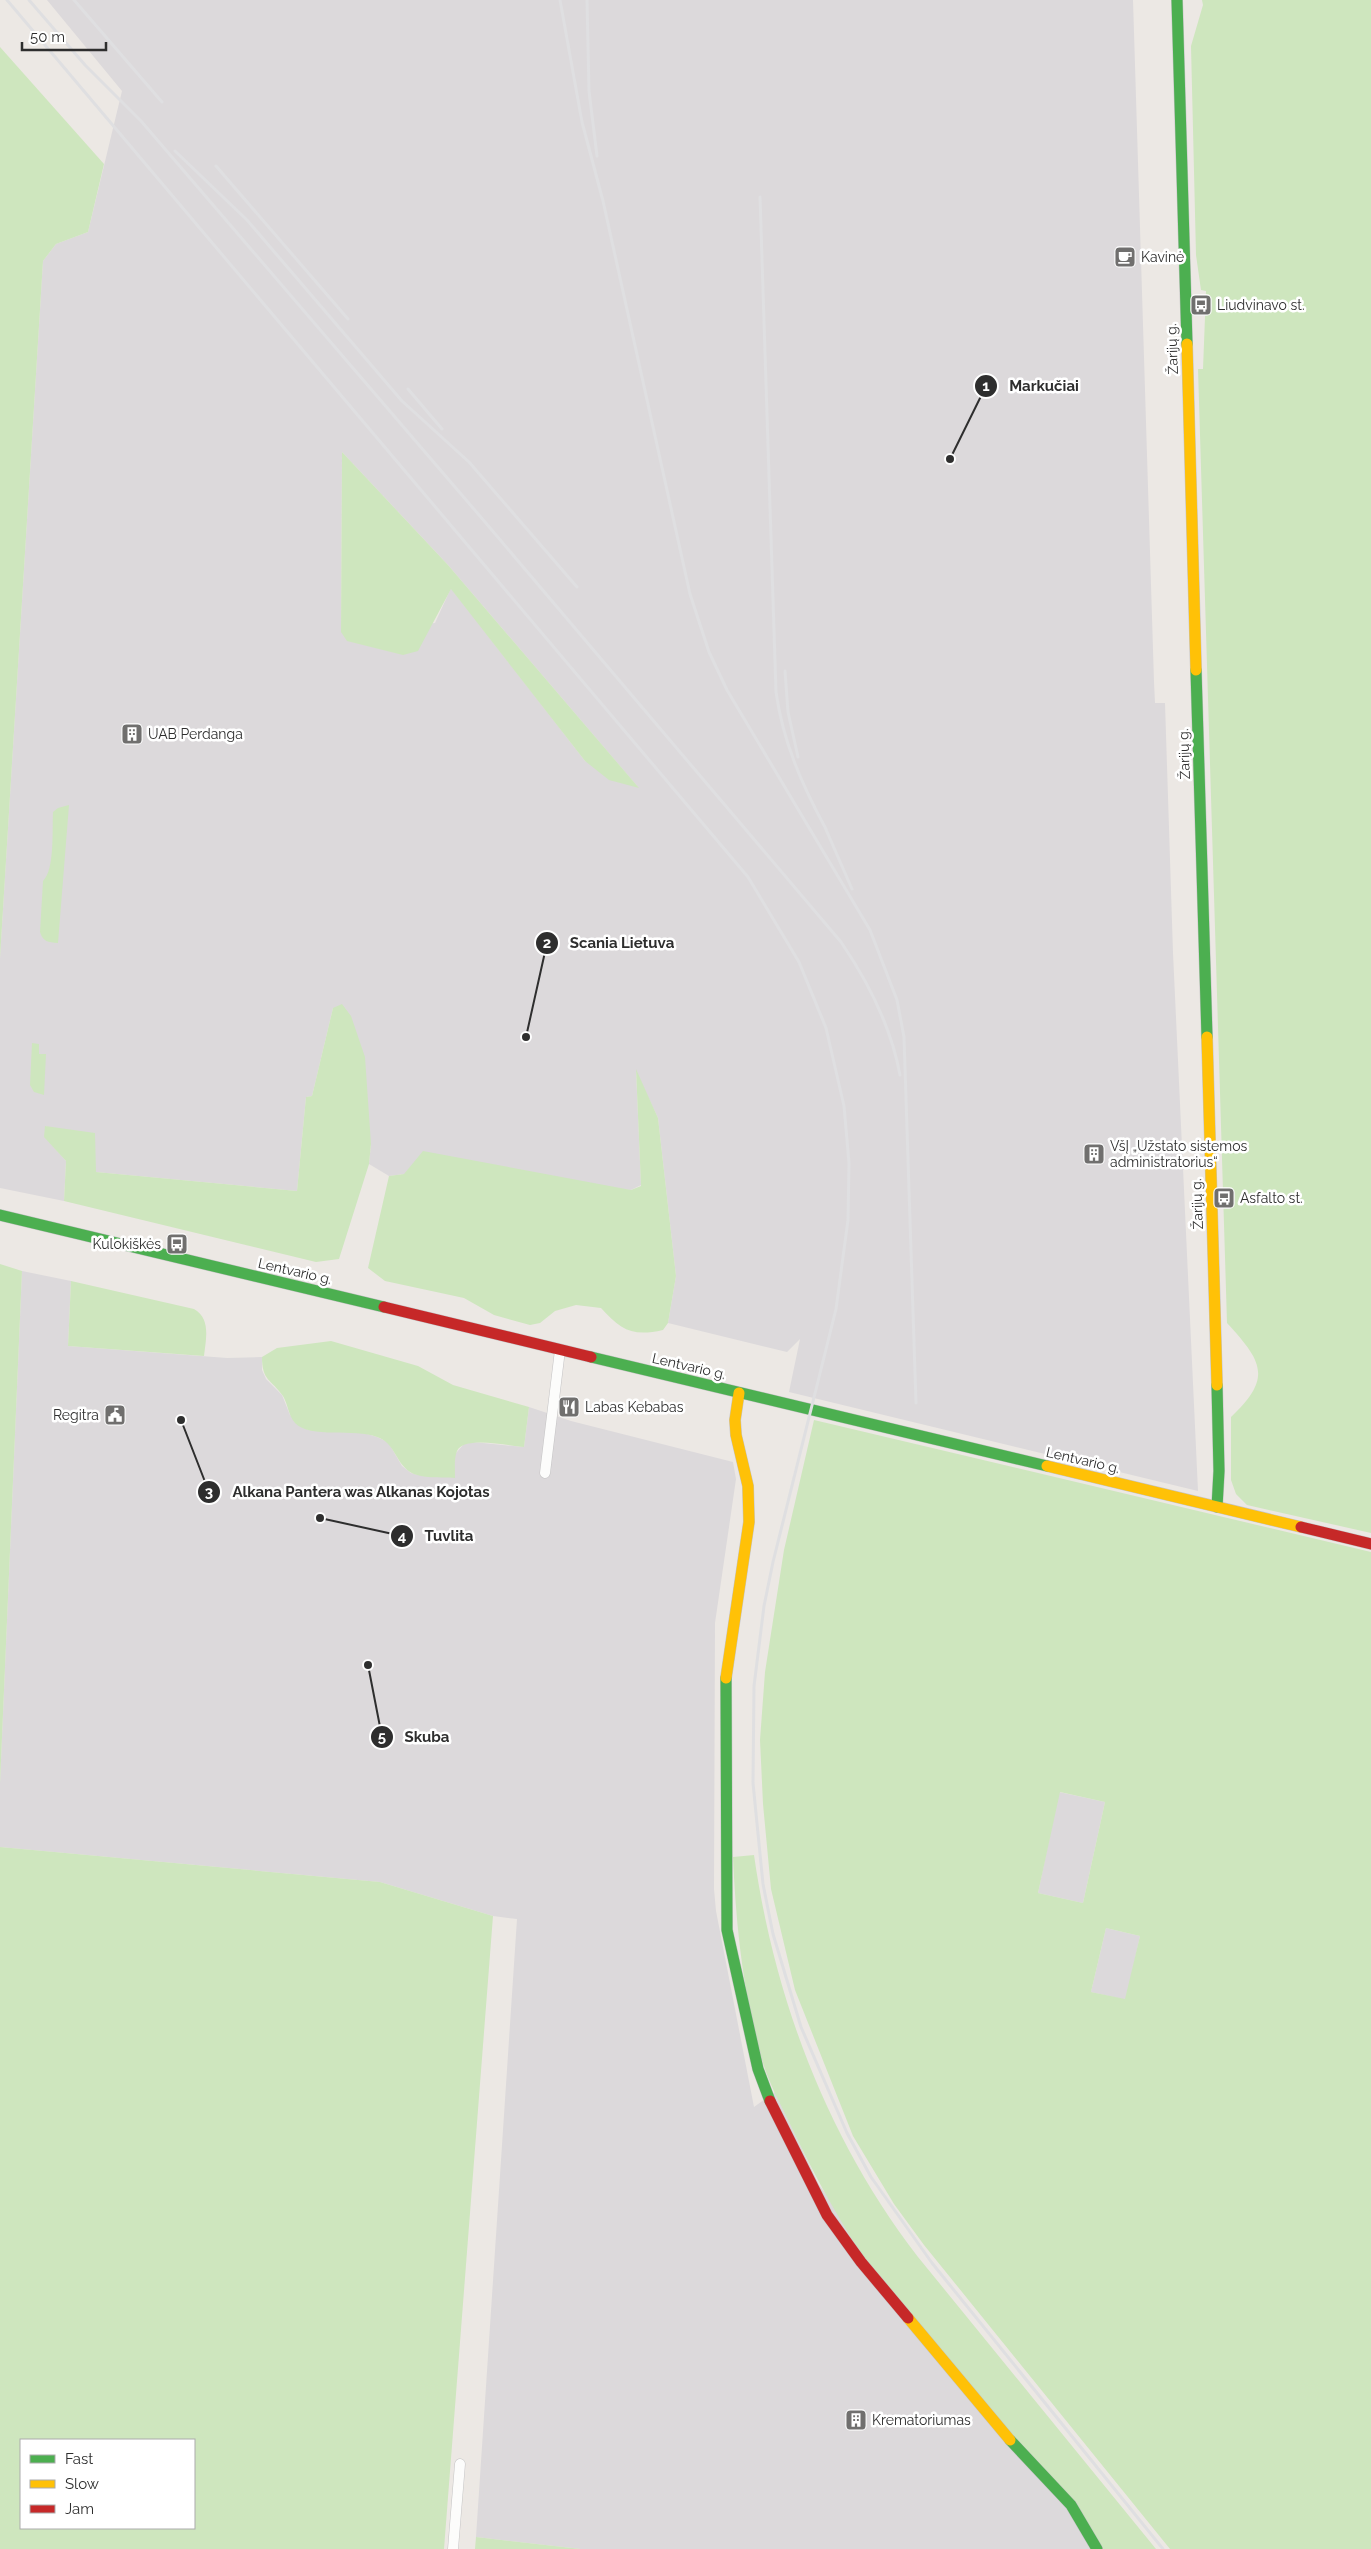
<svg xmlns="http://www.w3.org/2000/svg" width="1371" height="2549" font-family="Raleway,sans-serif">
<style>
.industrial{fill:#dcd9db;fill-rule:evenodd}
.green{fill:#cee6be;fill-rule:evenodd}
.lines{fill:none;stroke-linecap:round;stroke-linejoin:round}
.street-casing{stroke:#c5c4c5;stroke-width:11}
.fast-casing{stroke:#c5c4c5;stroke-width:12}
.slow-casing{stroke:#c5c4c5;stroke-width:12}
.jam-casing{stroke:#c5c4c5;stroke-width:12}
.street{stroke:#fcfcfb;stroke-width:10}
.fast{stroke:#4caf50;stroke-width:11}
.slow{stroke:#ffc107;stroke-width:11}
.jam{stroke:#c62828;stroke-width:11}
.rail{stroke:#dfdfe1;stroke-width:3}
.labels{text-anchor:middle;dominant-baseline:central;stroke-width:5;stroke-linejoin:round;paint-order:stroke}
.poi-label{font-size:14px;fill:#2e2e2e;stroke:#fff;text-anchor:start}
.street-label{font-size:14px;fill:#2e2e2e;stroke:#fff}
.leader{fill:none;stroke:#2e2e2e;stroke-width:2}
.callout-dot{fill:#2e2e2e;stroke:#fff;stroke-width:2}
.mark-label{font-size:15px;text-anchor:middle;font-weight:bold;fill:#fff}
.callout-label{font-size:15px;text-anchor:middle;font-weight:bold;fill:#2e2e2e;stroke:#fff;stroke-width:5;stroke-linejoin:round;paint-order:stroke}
</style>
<rect width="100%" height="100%" fill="#ece8e4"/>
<path class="industrial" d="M47,0H1133L1154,682L1155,703H1165L1173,953L1198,1491L789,1392L800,1339L787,1352L668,1323L676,1276L658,1118L636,1071L641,1185L631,1190L404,1174L389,1176L369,1164L371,1144L333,1008L312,1096L306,1097L297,1191L96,1172L46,1126L45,1137L66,1161L64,1201L0,1188V958L43,261L56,244L88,232L122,91ZM342,452L448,565L638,787L585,761L451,588L435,623L341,632Z
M22,1271L71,1281L68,1346L227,1358L262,1357V1370L266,1379L282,1395L290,1415L308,1430L364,1433L377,1437L388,1442L402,1466L411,1473L418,1475L456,1453L464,1444L473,1442L524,1447L529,1407L571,1421L733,1462L736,1479L715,1623L714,1889L716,1911L754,2107L775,2092L819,2185L1103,2549H581L476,2537L517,1919L493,1916L380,1882L0,1847V1784Z
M1059,1792L1105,1802L1083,1903L1038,1893Z
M1106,1928L1140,1936L1126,2000L1091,1992Z"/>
<path class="green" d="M1202,0H1371V1533L1247,1505L1236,1494L1231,1480V1417C1273,1378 1262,1361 1227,1323L1198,369H1203L1206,291L1201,290L1196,255L1191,46L1203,5Z
M0,47L104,164L88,232L56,244L43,261L0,958Z
M342,452L448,565L639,788L609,780L585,761L451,589L418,651L403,655L347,641L341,632Z
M69,805L58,943C48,942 43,942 40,932L43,881C55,870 52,829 53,812L58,808Z
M342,1004L351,1016L365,1057L371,1144L369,1164L339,1259L316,1262L64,1201L66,1161L44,1137L45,1126L95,1133L96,1172L297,1191L306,1097L312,1096L333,1008Z
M32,1043L39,1044V1054H46L44,1095L34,1092L30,1085Z
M636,1069L658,1118L676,1276L668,1323L663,1330C632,1337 621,1330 601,1308L576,1305L555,1311L540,1323L530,1325L494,1315L464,1298L385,1281L368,1268L389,1176L404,1174L423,1151L631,1190L641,1186Z
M0,1264L22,1271L0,1784Z
M71,1281L194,1309C211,1319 206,1338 204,1356L68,1346Z
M331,1341L418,1366L453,1385L529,1407L524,1447C509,1446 464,1435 457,1451C454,1458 455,1469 455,1478C442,1477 421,1479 410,1472C395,1462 395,1443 377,1437C355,1428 310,1439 295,1423C288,1415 288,1404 283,1396C271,1379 262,1381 262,1357L277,1348Z
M814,1420L1371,1552V2549H1170L924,2245L894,2204L853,2136L795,1990L771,1889L763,1804L760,1740L765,1672L784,1550ZM1060,1792L1105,1802L1083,1903L1038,1893ZM1106,1928L1140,1936L1125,1999L1091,1992Z
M0,1847L380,1882L493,1916L444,2549H0ZM21,2440H194V2528H21Z
M754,1855C775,2001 828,2140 918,2257L1156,2549H1103L875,2274C841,2225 814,2175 789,2122C780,2103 769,2083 763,2063C743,1996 736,1926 733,1857Z
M476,2537L581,2549H475Z"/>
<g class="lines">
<g class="street-casing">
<path id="street" d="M545,1473L560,1350
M453,2549L460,2464"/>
</g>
<g class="fast-casing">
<path id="fast" d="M1177,0L1187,344
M1196,670L1207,1037
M0,1215L384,1307
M591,1357L1047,1466
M1217,1385L1219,1471L1217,1507
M726,1678L727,1930L758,2069L770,2101
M1010,2440L1071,2505L1097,2549"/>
</g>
<g class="slow-casing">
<path id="slow" d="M1187,344L1196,670
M1207,1037L1217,1385
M1047,1466L1301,1527
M726,1678L749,1522L748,1486L736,1435L735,1420L739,1393
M908,2318L1010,2440"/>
</g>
<g class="jam-casing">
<path id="jam" d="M384,1307L591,1357
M1301,1527L1371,1544
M770,2101L827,2215L861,2262L908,2318"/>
</g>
<use href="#street" class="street"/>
<use href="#fast" class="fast"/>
<use href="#slow" class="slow"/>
<use href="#jam" class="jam"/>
<path class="rail" d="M7,0L748,877L799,962L826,1028L844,1106L849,1163L848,1220L836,1309L773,1562L764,1606L754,1686L753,1783L763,1884L773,1934L801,2027L847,2133L871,2177L932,2263L1163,2549
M29,0L85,65L141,121L485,522L841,942C869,983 891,1026 900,1075
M74,0L162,102
M560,0L582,122L603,201L690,594L709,652L727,690L870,930L897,1000L904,1037L916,1403
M587,0L589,91L597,156
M175,151L247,220L402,401L469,462L577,587
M216,166L348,319
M760,197L776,692C783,742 802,785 826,829
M408,389L442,429
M785,671L788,712L798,757
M824,825L852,889"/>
</g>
<defs>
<g id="cafe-square" transform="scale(1.125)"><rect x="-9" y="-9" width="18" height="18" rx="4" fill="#706f6e" stroke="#fff"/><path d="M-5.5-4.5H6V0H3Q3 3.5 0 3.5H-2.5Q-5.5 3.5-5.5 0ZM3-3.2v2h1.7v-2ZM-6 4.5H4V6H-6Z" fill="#fff"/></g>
<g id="bus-square" transform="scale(1.125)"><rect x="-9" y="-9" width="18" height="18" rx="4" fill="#706f6e" stroke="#fff"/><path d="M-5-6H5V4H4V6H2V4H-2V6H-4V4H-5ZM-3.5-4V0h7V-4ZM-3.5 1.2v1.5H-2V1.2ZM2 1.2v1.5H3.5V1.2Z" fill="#fff"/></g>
<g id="building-square" transform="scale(1.125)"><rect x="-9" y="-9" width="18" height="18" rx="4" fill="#706f6e" stroke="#fff"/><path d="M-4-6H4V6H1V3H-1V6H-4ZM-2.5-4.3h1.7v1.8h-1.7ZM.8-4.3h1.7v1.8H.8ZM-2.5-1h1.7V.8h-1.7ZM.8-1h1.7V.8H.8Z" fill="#fff"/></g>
<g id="restaurant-square" transform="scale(1.125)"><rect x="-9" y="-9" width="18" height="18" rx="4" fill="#706f6e" stroke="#fff"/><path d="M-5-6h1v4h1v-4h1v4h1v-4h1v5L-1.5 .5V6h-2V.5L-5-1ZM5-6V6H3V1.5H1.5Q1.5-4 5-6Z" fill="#fff"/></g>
<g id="civic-square" transform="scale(1.125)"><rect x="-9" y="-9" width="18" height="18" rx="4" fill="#706f6e" stroke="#fff"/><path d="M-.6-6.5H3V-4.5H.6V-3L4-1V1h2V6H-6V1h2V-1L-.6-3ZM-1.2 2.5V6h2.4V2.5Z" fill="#fff"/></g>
</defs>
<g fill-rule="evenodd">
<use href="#cafe-square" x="1125" y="257"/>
<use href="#bus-square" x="1201" y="305"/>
<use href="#building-square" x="132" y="734"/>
<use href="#building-square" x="1094" y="1154"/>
<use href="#bus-square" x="1224" y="1198"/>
<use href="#bus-square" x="177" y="1244"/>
<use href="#restaurant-square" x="569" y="1407"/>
<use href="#civic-square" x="115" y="1415"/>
<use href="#building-square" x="856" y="2420"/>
</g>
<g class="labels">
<g class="poi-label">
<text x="1141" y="257">Kavinė</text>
<text x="1217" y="305">Liudvinavo st.</text>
<text x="148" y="734">UAB Perdanga</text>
<text x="1110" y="1146">VšĮ „Užstato sistemos<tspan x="1110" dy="16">administratorius“</tspan></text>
<text x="1240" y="1198">Asfalto st.</text>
<text x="161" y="1244" text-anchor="end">Kulokiškės</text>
<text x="585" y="1407">Labas Kebabas</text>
<text x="99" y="1415" text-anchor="end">Regitra</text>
<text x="872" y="2420">Krematoriumas</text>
</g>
<g class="street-label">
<text transform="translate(1172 349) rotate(-92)">Žarijų g.</text>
<text transform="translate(1184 754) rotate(-92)">Žarijų g.</text>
<text transform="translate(1197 1204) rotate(-92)">Žarijų g.</text>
<text transform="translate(295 1271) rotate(13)">Lentvario g.</text>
<text transform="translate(689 1366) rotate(13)">Lentvario g.</text>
<text transform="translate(1083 1460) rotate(13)">Lentvario g.</text>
</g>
</g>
<path class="leader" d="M950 459L986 386M526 1037L547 943M181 1420L209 1492M320 1518L402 1536M368 1665L382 1737"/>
<g class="callout-dot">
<circle cx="950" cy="459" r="5"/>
<circle cx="526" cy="1037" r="5"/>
<circle cx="181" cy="1420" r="5"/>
<circle cx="320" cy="1518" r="5"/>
<circle cx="368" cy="1665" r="5"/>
<circle cx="986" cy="386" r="12"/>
<circle cx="547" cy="943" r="12"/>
<circle cx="209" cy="1492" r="12"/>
<circle cx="402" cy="1536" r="12"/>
<circle cx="382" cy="1737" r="12"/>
</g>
<g class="mark-label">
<text x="986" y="391">1</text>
<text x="547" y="948">2</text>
<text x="209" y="1497">3</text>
<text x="402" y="1541">4</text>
<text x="382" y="1742">5</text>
</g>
<g class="callout-label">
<text x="1044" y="391">Markučiai</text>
<text x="622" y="948">Scania Lietuva</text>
<text x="361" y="1497">Alkana Pantera was Alkanas Kojotas</text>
<text x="449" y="1541">Tuvlita</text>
<text x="427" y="1742">Skuba</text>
</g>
<rect x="20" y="2439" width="175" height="90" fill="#ffffff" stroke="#ababab"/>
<rect x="30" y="2455" width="25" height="8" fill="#4caf50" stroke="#ababab"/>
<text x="65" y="2464" font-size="15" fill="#2e2e2e">Fast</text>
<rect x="30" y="2480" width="25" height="8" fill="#ffc107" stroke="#ababab"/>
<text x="65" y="2489" font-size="15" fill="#2e2e2e">Slow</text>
<rect x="30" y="2505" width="25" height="8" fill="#c62828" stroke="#ababab"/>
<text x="65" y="2514" font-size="15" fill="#2e2e2e">Jam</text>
<path d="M22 42v8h84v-8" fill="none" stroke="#2e2e2e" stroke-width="2.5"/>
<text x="30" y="42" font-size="15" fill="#2e2e2e" stroke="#ffffff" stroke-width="4" paint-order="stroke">50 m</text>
</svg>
